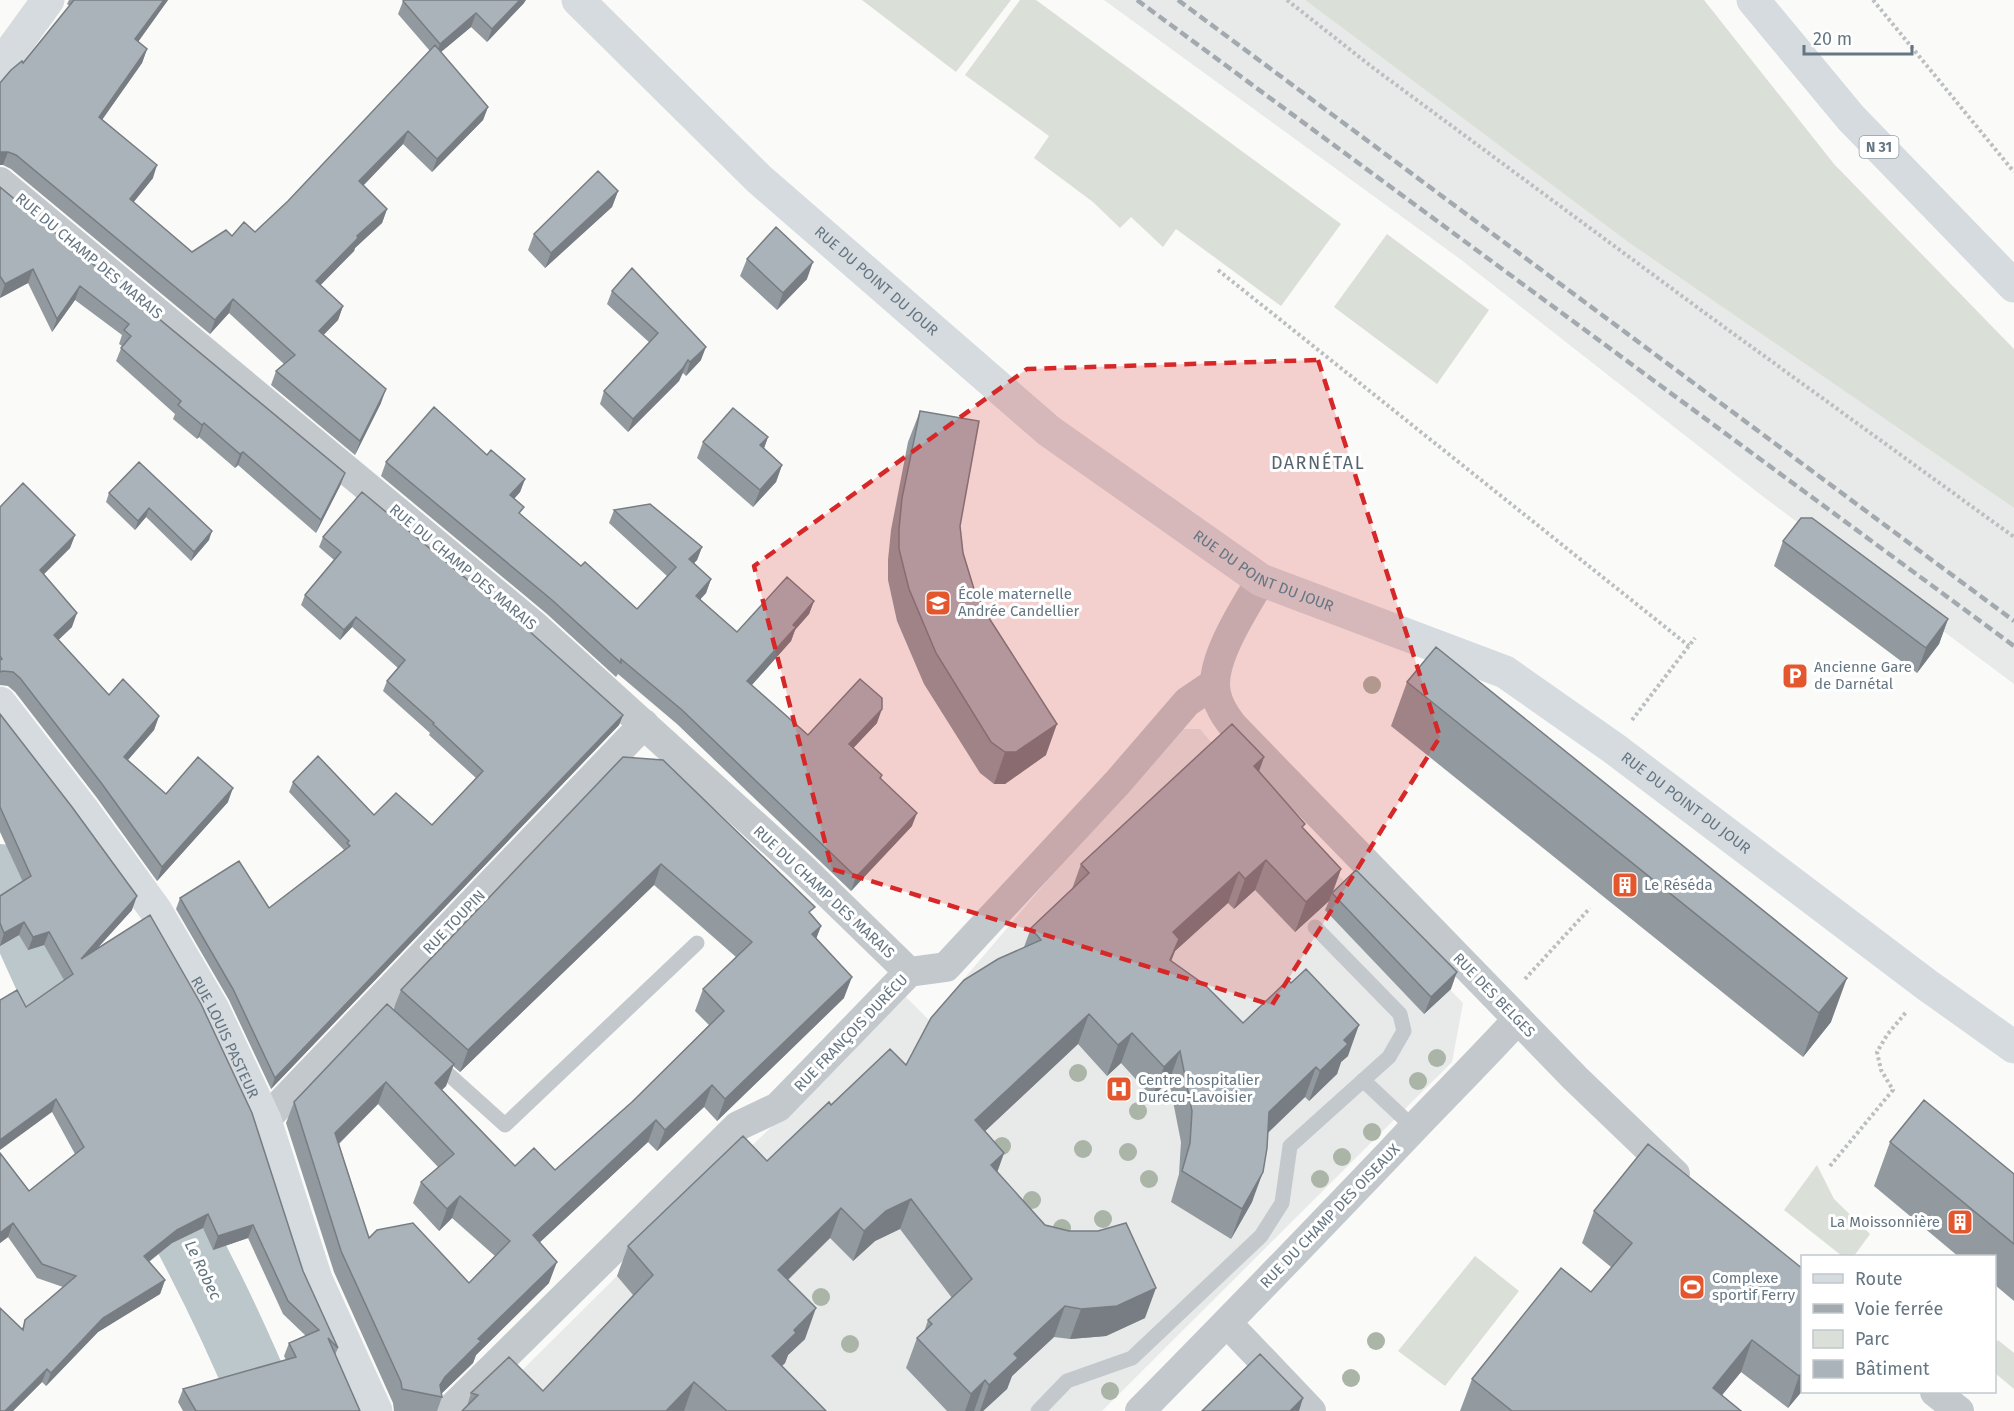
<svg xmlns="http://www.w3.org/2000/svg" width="2014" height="1411" font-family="'Fira Sans',sans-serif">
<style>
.built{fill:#e8e9e9}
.green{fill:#dadfd7}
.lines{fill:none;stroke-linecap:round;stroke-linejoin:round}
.river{stroke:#bbc7cb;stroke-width:64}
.path{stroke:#bbbfc2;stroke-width:4;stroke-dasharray:3 3;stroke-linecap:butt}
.lane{stroke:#c3c8cc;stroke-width:15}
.street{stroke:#c3c8cc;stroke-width:30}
.secondary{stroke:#d6dbdf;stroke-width:33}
.primary{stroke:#d6dbdf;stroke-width:33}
.rail{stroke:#a2aab0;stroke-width:4.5;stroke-dasharray:9 4.5;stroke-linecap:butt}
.tree{fill:#aab4a7}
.wall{fill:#929a9f;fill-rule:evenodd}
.shaded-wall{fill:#777d82}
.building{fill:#aab3b9;stroke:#777d82;stroke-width:1.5;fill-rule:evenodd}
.marked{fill:#d62828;fill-opacity:0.2;stroke:#d62828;stroke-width:4.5;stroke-dasharray:12 8;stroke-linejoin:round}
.labels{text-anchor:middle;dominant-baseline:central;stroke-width:6;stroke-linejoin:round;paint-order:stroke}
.shield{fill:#fff;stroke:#939fa8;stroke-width:1.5}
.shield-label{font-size:14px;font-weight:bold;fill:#657683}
.street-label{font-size:15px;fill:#657683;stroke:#fff}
.poi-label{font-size:15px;fill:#657683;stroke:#fff;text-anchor:start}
.water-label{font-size:16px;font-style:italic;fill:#60757c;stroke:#fff}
.quarter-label{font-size:18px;letter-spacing:1.5px;fill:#57646e;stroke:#fff}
</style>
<rect width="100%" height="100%" fill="#fafaf8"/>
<path class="built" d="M1104,0H1305L1628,242L2014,508V684L1761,495L1460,259Z
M1176,729H1200L1221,754L1463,1003L1452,1062L1102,1411H481L617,1276L906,997L929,1020Z"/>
<path class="green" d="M862,0H1011L956,72Z
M1020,0H1036L1341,224L1281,306L1176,229L1163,247L1131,217L1120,228L1093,202L1034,158L1049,136L965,75Z
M1305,0H1704L1834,164L2014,349V508L1628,242Z
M1387,234L1489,310L1437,384L1334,307Z
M1817,1165L1834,1199L1870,1234L1854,1256H1842L1784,1210Z
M1475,1256L1519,1291L1445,1386L1398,1351Z
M1998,1340L2014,1353V1389L1995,1373V1344Z"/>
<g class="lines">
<path class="river" d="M0,876L53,993L91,1069
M143,1160C190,1241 232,1324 267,1411"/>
<path class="path" d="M1287,0L1372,67L1709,316L2014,537
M1873,0L2014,172
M1218,270L1689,646
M1632,720L1695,638
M1525,979L1590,908
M1830,1166L1893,1090L1881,1070L1877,1052L1887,1035L1907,1011"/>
<path class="lane" d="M436,1063L505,1125L697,943
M1363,1080L1414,1128
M1038,1411L1067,1381L1132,1358L1261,1236L1282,1203L1290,1146L1389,1057L1404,1031L1400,1014L1315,927"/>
<path class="street" d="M0,182L536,627L803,869L909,972
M1261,580C1245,607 1215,653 1215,684C1215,700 1224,715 1234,727L1575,1078L1675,1174
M265,1120L644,724
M1227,1323L1311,1411
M1935,1392L1959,1411
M449,1411L738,1126L778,1107L909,972L946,967L1118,782L1187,702L1215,683
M1140,1411C1225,1325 1309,1238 1393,1150C1434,1106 1477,1064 1518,1019"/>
<g class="secondary">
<path id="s1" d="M578,0L759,179L1049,431L1261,580L1505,672L1612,747L1927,985L2014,1047"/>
<path d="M0,66L48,0"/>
<path id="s2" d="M0,703L82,809L156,911L213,1009L265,1120L316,1279L376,1411"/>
</g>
<path class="primary" d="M1753,0L1851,118L2014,286"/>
<path class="rail" d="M1137,0L2014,646
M1178,0L2014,621"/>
</g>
<g class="tree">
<circle cx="1372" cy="685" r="9"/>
<circle cx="1437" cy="1058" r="9"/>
<circle cx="1078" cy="1073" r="9"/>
<circle cx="1418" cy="1081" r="9"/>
<circle cx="1138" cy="1111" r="9"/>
<circle cx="1372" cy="1132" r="9"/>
<circle cx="1002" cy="1146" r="9"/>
<circle cx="1083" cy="1149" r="9"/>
<circle cx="1128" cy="1152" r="9"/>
<circle cx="1342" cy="1157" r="9"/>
<circle cx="1149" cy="1179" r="9"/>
<circle cx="1320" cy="1179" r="9"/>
<circle cx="1032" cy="1200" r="9"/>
<circle cx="1103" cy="1219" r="9"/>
<circle cx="1062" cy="1228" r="9"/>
<circle cx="821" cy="1297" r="9"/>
<circle cx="1376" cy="1341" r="9"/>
<circle cx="850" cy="1344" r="9"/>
<circle cx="1351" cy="1378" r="9"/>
<circle cx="1110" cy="1391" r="9"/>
</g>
<path class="wall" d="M69,0H168L138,42L147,49L142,63L102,120L153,178L133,202L192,252L232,236L255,232L288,201L430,51L398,14L403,1L524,3L487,42L471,27L441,52L488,107L483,120L432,172L403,144L363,186L387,209L382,223L355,248L354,251L320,285L343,306L338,320L323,335L381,403L355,455L271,385L276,371L284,364L229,313L210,334L11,169L3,165H0V83L23,63L70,6L67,4Z
M0,187L345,473L340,486L316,533L238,465L235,468L199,437L197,439L173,419L175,414L116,361L122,346L119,344L122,335L75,300L52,332L28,283L0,298Z
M618,191L612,207L545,268L528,250L534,234Z
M747,259L807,279L777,310L740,276Z
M612,291L701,360L686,376L683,373L679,381L628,432L600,404L604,391L650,343L607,304Z
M920,411L960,526L963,553L974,589L1046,755L1005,784H994L980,773L924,684L897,621L888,580V560L891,530L908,442Z
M768,437L764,448L782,465L776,482L753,507L697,458L703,442Z
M487,455L525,479L520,492L514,499L521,515L581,566L637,609L667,576L609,523L614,510L702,547L697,560L694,563L711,579L706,593L700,599L737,632L814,601L809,614L795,630L791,641L751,685L808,735L877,723L853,748L881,779L912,826L851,891L677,724L618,674L616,677L547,614L381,476L386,462Z
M139,462L209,540L191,561L146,517L135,530L106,502L109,493Z
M0,507L75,535L70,548L44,574L72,627L58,640L109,695L159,716L154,730L128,760L166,794L228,802L157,881L97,798L15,692L8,686L0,685Z
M323,537L623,715L619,725L271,1089L229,1000L176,909L180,898L269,908L344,850L289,792L293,782L374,815L432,825L476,778L429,735L430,733L383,691L387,681L398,668L352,627L340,640L301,605L305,595L334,560L319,547Z
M1783,541L1948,619L1939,644L1917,673L1774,566Z
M1407,682L1831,1022L1803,1057L1391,726Z
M0,714L132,910L97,948L303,1271L338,1348L335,1355L360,1411H183L178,1402L183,1389L286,1360L284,1356L289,1343L306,1336L283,1314L248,1238L213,1250L203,1228L172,1243L149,1262L165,1280L160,1294L98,1332L46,1386L42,1382L13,1411H0L22,1329L25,1320L63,1287L37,1278L8,1237L0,1243V1153L29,1191L75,1154L52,1112L26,1007L64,980L44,945L28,950L19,935L0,946V896L23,882L0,832Z
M623,757L812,915L821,926L816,938L844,998L717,1121L704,1107L657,1151L648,1142L540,1242L549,1283L476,1355L473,1363L441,1394L442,1397L437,1411H394L393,1403L334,1272L286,1123L294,1102L393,1010L401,990ZM654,885L736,957L703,989L695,1011L709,1025L632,1102L555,1170L515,1166L442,1090L446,1086L453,1066L460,1072ZM378,1104L438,1167L421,1182L413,1203L439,1231L452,1218L495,1256L469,1283L369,1238L339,1144Z
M1264,757L1259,772L1303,829L1341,869L1333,892L1451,989L1424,1014L1325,910L1329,901L1295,932L1255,890L1234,909L1228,903L1175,951L1171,961L1243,1023L1348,1056L1341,1062L1337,1074L1309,1101L1305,1097L1268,1133L1252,1202L1231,1239L1171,1202L1179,1174L1181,1142L1169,1081L1152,1097L1121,1063L1107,1076L1078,1044L985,1131L1004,1153L997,1172L1045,1225L1145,1318L1106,1336L1070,1339L1054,1337L1012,1376L1007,1389L983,1411H947L906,1368L917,1338L924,1332L928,1320L952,1298L900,1229L875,1241L853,1261L830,1238L788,1280L805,1339L788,1355L785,1363L782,1366L826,1411H462L467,1406L471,1393L543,1391L633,1295L617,1276L628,1246L767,1161L831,1105L906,1065L1024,947L1031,928L1072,889L1081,864Z
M1890,1142L2014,1174V1301L1995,1285V1257H1959L1874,1186Z
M1594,1211L1803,1269V1390L1788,1408L1741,1372L1722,1395L1741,1411H1460L1472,1379L1591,1292L1611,1267L1582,1243Z"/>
<path class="shaded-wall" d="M164,0H168L130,53L135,39Z
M520,0H526L524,3L487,42L492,29Z
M476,13L471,27L435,57L440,44Z
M147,49L142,63L94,131L99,117Z
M488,107L483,120L432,172L437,159Z
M408,131L403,144L354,195L359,181Z
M0,152H8L3,165H0Z
M157,165L153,178L125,213L130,199Z
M618,191L612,207L545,268L551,253Z
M387,209L382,223L355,248L354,251L311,295L316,281L357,236Z
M813,262L807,279L777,310L783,293Z
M33,269L28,283L0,298L5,284Z
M80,286L75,300L52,332L57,319Z
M233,299L229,313L210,334L215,320Z
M343,306L338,320L314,345L319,331Z
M706,347L701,360L686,376L690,362Z
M688,360L679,381L628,432L633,419Z
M386,389L381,403L355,455L360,441Z
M204,423L199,437L197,439L202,425Z
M768,437L762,454L760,445Z
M243,452L238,465L235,468L240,454Z
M782,465L776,482L753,507L760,490Z
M345,473L340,486L316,533L321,520Z
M525,479L520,492L505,509L510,495Z
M149,508L146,517L135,530L138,521Z
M212,531L209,540L191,561L194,552Z
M75,535L70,548L35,583L40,570Z
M702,547L697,560L684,573L689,559Z
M711,579L706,593L691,610L696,596Z
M814,601L809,614L795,630L791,641L743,695L747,681L793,625Z
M77,613L72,627L49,649L54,635Z
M356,617L352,627L340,640L344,630Z
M1948,619L1939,644L1917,673L1926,648Z
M882,709L877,723L844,758L849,744Z
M623,715L619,725L271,1089L275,1078Z
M159,716L154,730L119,770L124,757Z
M1057,724L1046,755L1005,784H994L1005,752Z
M1264,757L1253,787L1254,766Z
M233,788L228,802L157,881L162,867Z
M917,813L912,826L851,891L856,877Z
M1266,860L1255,890L1234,909L1245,879Z
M661,864L654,885L460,1072L468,1050Z
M1341,869L1329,901L1295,932L1306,902Z
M1239,872L1228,903L1175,951L1168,969L1173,932Z
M137,896L132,910L76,972L81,959Z
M24,922L19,935L0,946L4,933Z
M821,926L813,947L812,934Z
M49,932L44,945L28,950L33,937Z
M1457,972L1451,989L1424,1014L1431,997Z
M852,977L844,998L717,1121L725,1099Z
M1847,978L1831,1022L1803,1057L1819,1013Z
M1089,1014L1078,1044L964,1151L975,1120Z
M1359,1025L1348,1056L1341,1062L1337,1074L1309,1101L1320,1071L1344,1040Z
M1132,1033L1121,1063L1107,1076L1118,1045Z
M1180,1051L1169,1081L1152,1097L1164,1067Z
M454,1064L446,1086L427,1104L435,1083Z
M1316,1067L1305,1097L1258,1142L1269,1112Z
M386,1082L378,1104L327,1155L335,1133Z
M712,1085L704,1107L657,1151L665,1130Z
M56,1099L52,1112L0,1150V1140Z
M656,1120L648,1142L525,1256L533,1235Z
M1004,1153L993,1184L991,1165Z
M1263,1172L1252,1202L1231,1239L1242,1209Z
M460,1196L452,1218L439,1231L447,1209Z
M911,1199L900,1229L875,1241L853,1261L864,1231L886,1211Z
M841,1208L830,1238L767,1300L778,1270Z
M208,1214L203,1228L172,1243L139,1269L144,1256L177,1230Z
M13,1223L8,1237L0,1243V1233Z
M253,1225L248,1238L213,1250L218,1236Z
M557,1262L549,1283L476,1355L473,1363L439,1396L440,1385L445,1377L478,1339Z
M165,1280L160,1294L98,1332L46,1386L51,1373L103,1318Z
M1156,1288L1145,1318L1106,1336L1070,1339L1081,1309Z
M1065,1306L1054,1337L1012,1376L1007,1389L983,1411H980L989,1385L1014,1354Z
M816,1308L805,1339L788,1355L785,1363L761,1386L772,1356L794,1330Z
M1752,1340L1741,1372L1709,1411L1713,1388Z
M47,1369L42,1382L13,1411H5Z
M1803,1372V1390L1788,1408L1799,1376Z
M985,1380L974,1411H965L971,1394Z
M694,1382L684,1411H666Z
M1303,1398L1299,1411H1290Z"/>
<path class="building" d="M74,0H164L135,39L147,49L99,117L157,165L130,199L192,252L226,230L232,236L244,222L255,232L288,201L435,45L488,107L437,159L408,131L359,181L387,209L357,236L358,238L316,281L343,306L319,331L386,389L360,441L276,371L295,355L233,299L215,320L16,155L8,152H0V83L11,70L22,61L23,63Z
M404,0H520L492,29L476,13L440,44L403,1Z
M598,171L618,191L551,253L534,234Z
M0,187L345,473L321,520L243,452L240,454L204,423L202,425L178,405L181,401L121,348L131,336L124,330L129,324L80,286L57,319L33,269L5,284L0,276Z
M776,227L813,262L783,293L747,259Z
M632,268L706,347L690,362L688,360L683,368L633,419L604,391L658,333L612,291Z
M434,407L487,455L491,450L525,479L510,495L524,507L519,513L581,566L585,562L637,609L676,567L614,510L650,504L702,547L689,559L711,579L696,596L737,632L787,577L814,601L793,625L796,627L747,681L808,735L860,679L882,698V709L849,744L882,775L880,778L917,813L856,877L682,710L621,659V663L552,600L386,462Z
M733,408L768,437L760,445L782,465L760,490L703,442Z
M920,411L979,421L960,526L963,553L974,589L989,618L1057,724L1016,752H1005L991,742L936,653L909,589L899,549V529L902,498Z
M139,462L212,531L194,552L149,508L138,521L109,493Z
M23,483L75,535L40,570L77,613L54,635L109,695L123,679L159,716L124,757L166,794L198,757L233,788L162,867L102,784L20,678L13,672L3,671L0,672V660L2,659L0,656V507Z
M362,492L528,630L623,715L275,1078L233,989L180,898L239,861L269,908L350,846L347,843L349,841L293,782L318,756L374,815L396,793L432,825L483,771L433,724L434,723L387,681L405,660L356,617L344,630L305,595L341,552L323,537Z
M1801,518H1812L1948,619L1926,648L1783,541Z
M1436,647L1847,978L1819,1013L1407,682Z
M0,714L72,807L137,896L81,959L150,915L201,1004L252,1113L303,1271L338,1348L328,1338L360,1411H196L183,1389L296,1357L289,1343L319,1330L288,1301L253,1225L218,1236L208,1214L177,1230L144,1256L165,1280L103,1318L51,1373L47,1369L5,1411H0V1308L23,1330L25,1320L76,1276L42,1264L13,1223L0,1233V1153L29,1191L84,1147L56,1099L0,1140V1000L17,990L26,1007L73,974L49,932L33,937L24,922L4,933L0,923V896L31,876L0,807Z
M1232,724L1264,757L1254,766L1305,824L1302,827L1341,869L1306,902L1266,860L1245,879L1239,872L1173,932L1179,939L1170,960L1205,985L1243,1023L1288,980L1291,983L1306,969L1359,1025L1344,1040L1348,1044L1320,1071L1316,1067L1269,1112L1267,1148L1263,1172L1242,1209L1182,1171L1190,1143L1192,1111L1180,1051L1164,1067L1132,1033L1118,1045L1089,1014L975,1120L1004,1153L991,1165L1045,1225L1069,1231H1098L1126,1223L1156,1288L1117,1306L1081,1309L1065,1306L1014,1354L1018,1358L989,1385L985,1380L971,1394L917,1338L932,1324L928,1320L972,1279L911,1199L886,1211L864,1231L841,1208L778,1270L816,1308L794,1330L796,1333L772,1356L826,1411H727L694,1382L666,1411H462L478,1395L471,1393L509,1357L543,1391L653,1275L628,1246L743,1136L767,1161L829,1102L831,1105L890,1049L906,1065L931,1018L964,980L998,959L1041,940L1031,928L1089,873L1081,864Z
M623,757L663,760L815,907L809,912L821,926L812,934L852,977L725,1099L712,1085L665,1130L656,1120L533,1235L557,1262L478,1339L481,1341L445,1377L440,1385L442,1397L402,1389L401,1382L341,1251L294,1102L387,1004L454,1064L435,1083L515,1166L534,1148L555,1170L632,1102L724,1011L703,989L752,942L661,864L468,1050L401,990ZM386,1082L454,1154L421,1182L447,1209L460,1196L510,1241L469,1283L413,1223L377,1230L369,1238L335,1133Z
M1356,870L1457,972L1431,997L1332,893Z
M1924,1100L2014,1174V1244L1890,1142Z
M1648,1144L1803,1269V1372L1799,1376L1752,1340L1713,1388L1741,1411H1512L1472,1379L1561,1268L1591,1292L1632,1243L1594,1211Z
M1260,1354L1303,1398L1290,1411H1202Z"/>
<path class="marked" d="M1318,360L1440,737L1272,1005L832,869L754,566L1027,369Z"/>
<defs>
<g id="school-square" transform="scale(1.35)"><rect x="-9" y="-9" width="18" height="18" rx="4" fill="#e4572e" stroke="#fff"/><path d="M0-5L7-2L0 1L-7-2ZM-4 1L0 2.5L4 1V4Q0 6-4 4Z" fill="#fff"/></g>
<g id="parking-square" transform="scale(1.35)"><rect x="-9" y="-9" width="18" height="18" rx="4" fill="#e4572e" stroke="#fff"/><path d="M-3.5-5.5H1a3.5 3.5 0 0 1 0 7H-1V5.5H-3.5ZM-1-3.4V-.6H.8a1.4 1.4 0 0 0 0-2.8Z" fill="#fff"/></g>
<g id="building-square" transform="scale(1.35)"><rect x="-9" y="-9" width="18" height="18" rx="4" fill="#e4572e" stroke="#fff"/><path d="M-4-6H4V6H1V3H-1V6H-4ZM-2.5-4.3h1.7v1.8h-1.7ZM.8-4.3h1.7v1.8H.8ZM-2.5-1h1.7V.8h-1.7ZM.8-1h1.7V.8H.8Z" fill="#fff"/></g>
<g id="hospital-square" transform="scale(1.35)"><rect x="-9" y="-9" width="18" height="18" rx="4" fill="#e4572e" stroke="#fff"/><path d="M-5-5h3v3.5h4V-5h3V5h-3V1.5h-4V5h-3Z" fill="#fff"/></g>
<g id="stadium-square" transform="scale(1.35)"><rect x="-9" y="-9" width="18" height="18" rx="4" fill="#e4572e" stroke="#fff"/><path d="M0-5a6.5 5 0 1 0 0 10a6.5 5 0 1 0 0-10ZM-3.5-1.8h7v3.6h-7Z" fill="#fff"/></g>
</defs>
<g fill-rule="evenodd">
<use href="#school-square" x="938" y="603"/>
<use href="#parking-square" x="1795" y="676"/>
<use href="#building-square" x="1625" y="885"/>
<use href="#hospital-square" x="1119" y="1089"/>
<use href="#building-square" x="1960" y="1222"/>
<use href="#stadium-square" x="1692" y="1287"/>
</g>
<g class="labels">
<rect class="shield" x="1859.5" y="136" width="39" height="22" rx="4.5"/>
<g class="shield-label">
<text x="1879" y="147">N 31</text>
</g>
<g class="street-label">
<text transform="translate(89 256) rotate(40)">RUE DU CHAMP DES MARAIS</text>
<text stroke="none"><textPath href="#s1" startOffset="410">RUE DU POINT DU JOUR</textPath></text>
<text transform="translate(463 567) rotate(40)">RUE DU CHAMP DES MARAIS</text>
<text stroke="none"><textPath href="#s1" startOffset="896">RUE DU POINT DU JOUR</textPath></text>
<text stroke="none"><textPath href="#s1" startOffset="1382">RUE DU POINT DU JOUR</textPath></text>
<text transform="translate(824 892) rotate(43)">RUE DU CHAMP DES MARAIS</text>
<text transform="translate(454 922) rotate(-46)">RUE TOUPIN</text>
<text transform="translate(1494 995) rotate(46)">RUE DES BELGES</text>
<text transform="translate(851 1033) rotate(-46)">RUE FRANÇOIS DURÉCU</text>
<text stroke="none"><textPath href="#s2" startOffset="404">RUE LOUIS PASTEUR</textPath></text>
<text transform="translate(1330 1216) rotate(-46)">RUE DU CHAMP DES OISEAUX</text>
</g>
<g class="poi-label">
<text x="958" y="594">École maternelle<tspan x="958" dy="17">Andrée Candellier</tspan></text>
<text x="1814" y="667">Ancienne Gare<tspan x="1814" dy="17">de Darnétal</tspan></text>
<text x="1644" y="885">Le Réséda</text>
<text x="1138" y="1080">Centre hospitalier<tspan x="1138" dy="17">Durécu-Lavoisier</tspan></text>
<text x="1940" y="1222" text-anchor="end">La Moissonnière</text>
<text x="1712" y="1278">Complexe<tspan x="1712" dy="17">sportif Ferry</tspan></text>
</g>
<g class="water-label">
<text transform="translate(203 1270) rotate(64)">Le Robec</text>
</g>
<g class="quarter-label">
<text x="1318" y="463">DARNÉTAL</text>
</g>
</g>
<rect x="1801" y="1255" width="195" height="138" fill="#ffffff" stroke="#c1c8cd" stroke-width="1.5"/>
<rect x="1813" y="1274" width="30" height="9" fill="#d6dbdf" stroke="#c1c8cd" stroke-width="1.5"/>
<text x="1855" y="1285" font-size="18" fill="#657683">Route</text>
<rect x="1813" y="1304" width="30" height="9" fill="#a2aab0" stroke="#c1c8cd" stroke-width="1.5"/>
<text x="1855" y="1315" font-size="18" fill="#657683">Voie ferrée</text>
<rect x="1813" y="1330" width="30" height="18" fill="#dadfd7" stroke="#c1c8cd" stroke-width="1.5"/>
<text x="1855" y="1345" font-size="18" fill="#657683">Parc</text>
<rect x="1813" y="1360" width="30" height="18" fill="#aab3b9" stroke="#c1c8cd" stroke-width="1.5"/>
<text x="1855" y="1375" font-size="18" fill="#657683">Bâtiment</text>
<path d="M1804 45v9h108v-9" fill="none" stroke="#657683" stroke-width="3"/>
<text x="1813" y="45" font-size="18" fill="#657683" stroke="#ffffff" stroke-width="4.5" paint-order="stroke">20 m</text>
</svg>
